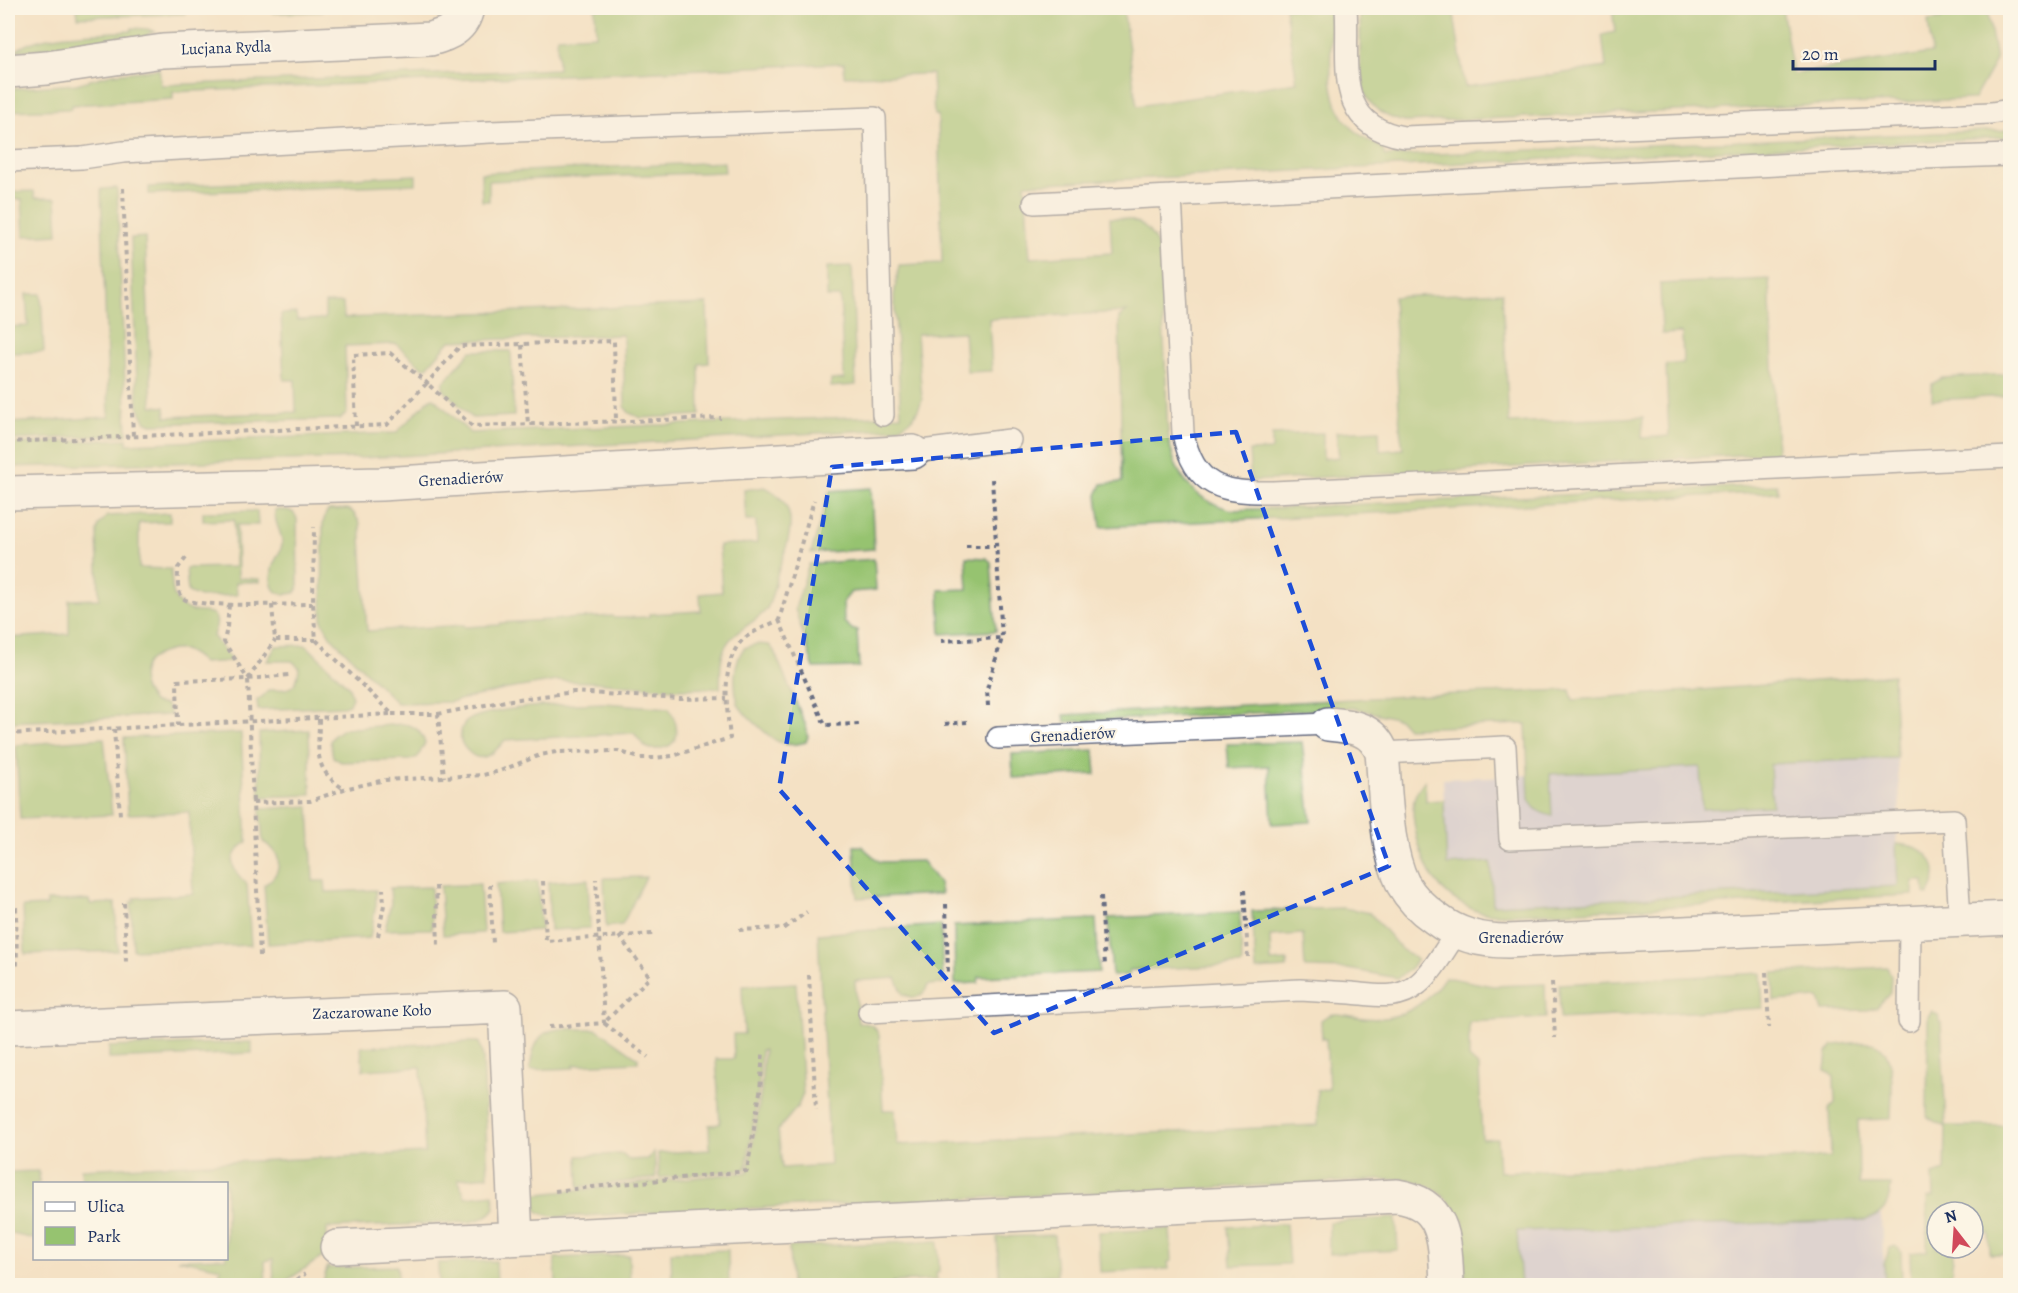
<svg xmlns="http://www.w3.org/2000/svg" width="2018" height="1293" font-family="Alegreya,serif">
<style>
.industrial{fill:#c3c1db}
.green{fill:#96c370;stroke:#587967;stroke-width:1.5}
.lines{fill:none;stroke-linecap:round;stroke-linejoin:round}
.service-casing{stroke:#676d82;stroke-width:24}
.minor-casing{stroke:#676d82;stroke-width:36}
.path{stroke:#676d82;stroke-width:4;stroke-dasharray:4.5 4.5;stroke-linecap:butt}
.service{stroke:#fff;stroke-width:21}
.minor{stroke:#fff;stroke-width:33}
.marked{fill:none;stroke:#1d4ed8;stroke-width:4.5;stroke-dasharray:12 8;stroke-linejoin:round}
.labels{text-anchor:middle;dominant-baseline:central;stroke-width:4.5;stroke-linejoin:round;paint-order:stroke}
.street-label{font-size:16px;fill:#1b2f5e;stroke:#fcf5e5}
</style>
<rect width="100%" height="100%" fill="#fcf5e5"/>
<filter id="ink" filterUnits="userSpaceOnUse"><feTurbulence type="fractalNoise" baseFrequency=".0167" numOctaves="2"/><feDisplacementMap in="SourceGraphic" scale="12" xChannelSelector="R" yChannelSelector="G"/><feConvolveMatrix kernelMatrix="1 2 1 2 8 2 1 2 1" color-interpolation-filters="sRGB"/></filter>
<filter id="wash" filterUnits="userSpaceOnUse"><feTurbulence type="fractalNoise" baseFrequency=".008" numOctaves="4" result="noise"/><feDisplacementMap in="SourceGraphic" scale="24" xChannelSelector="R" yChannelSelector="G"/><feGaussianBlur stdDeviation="1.35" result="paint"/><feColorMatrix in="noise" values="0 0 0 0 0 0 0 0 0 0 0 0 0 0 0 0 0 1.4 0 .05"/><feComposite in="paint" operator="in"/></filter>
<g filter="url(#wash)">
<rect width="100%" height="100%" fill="#f4e1c4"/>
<path class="industrial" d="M1897,758L1900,800L1896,844L1899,886L1492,905L1447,866L1443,779Z
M1881,1214L1885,1285H1521L1517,1231L1866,1220Z"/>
<path class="green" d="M77,8H185V14L78,17Z
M273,8H322V12L273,13Z
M595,8H1123L1137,106L1297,82L1285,8H1330C1335,68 1314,116 1382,148L1385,156L2010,130V137L1025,184L1030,258L1112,253L1110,218C1137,217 1153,227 1160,254C1162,297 1164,340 1166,383C1167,407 1166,435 1173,457C1182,487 1203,502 1232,510L1777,485L1778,492L1101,527L1097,495L1102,484L1122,482L1119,317L1127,312L989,319L992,371L967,372L964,332L917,334L922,399C917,416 910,424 893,429L363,458L8,467V444L127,439V444L396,433L430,399L434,398L470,433L901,415L894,296L899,265L942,263L938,115H934L932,74L844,76V63L173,92V99L72,105L71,109L8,111V89L76,84L112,74L159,69L161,85L558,69L557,37L596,35Z
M1359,8H1453L1465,87L1606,67L1602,35L1615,32L1612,8H1782L1793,74L1932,53L1928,21L1941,19L1940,8H1987L1996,60L1974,99L1405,122C1342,108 1366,54 1359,8Z
M132,28L148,29L155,32L149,33L146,38L134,41L121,36L65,47L15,51C41,31 97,34 131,31Z
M724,162L725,172L489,181V201H482L481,173Z
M416,175V184L149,194V187Z
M117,188L127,435L8,440V423L109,417L101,189Z
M34,191L35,198H56L58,234L24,236L22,199L8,200V192Z
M145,237L152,406L165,407L166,417L296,412L295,380H284L281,314L296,313L297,320L325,319V303H343L344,318L707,304L709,363L699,364L700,415L641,418L629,413L625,407L623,335L450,341L427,367L423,368L396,344L345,346L347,413L340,419L151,424L145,421L138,406L131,238Z
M852,266L856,385L831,387V380L844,379L840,297H827V267Z
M1769,279L1777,453L1251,481L1249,451L1272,450V435L1323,433V459L1339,457L1336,432L1379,430L1380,451L1403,449L1400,429L1393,297L1502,292L1509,423L1643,417L1642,438L1669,436L1666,365L1683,363L1682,333L1662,334L1660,284Z
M26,294H41L44,352L8,353V327L28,326Z
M471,351H511L514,416L472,418L443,389V383Z
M2010,374V396L1932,400V384L1942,378Z
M765,487C805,507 788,541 777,575C774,585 772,602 766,610C754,624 734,630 725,647C719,660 721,674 720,688L674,689L594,682L557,681L508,689L450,702L397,703L331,637L322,621L323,523L326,513L329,510L348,509L353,512L360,523L367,631L464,625L465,627L499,625L500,623L613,616L614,618L649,617V614L701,611L700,594L722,592L719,545L757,543L756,521H746L744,490Z
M871,488L874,549L811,553L829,491Z
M275,510C285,510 293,508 297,519L298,589L295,593C275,597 269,590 272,570C273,560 282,553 282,543C282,531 273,522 275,510Z
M257,511L258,525H237L238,578L260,579V582H236L237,595L200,597L188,592L186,568L235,567L234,520L203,521V512Z
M170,513V522L139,523V568L171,569C172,585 170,603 189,610C197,613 205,611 213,614C220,623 215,627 213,636L232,661L203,663C198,658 191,653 184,650C177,649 171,650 165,652C138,660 136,684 154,703L166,705L171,715L8,722V638L69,634V600L99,599L97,533L99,525L107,516Z
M966,557L986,558L991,562L996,631L941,634L939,590L968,589Z
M874,559L876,590L851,592L843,602L844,622L853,630H857L859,667L814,668L795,609L809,564Z
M757,644L769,645L774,651L806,726L808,736L806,742C780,750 771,738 753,721C748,715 740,711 738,703C733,686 733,663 744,648Z
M306,645L349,687L352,698L349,704L343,706L258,710L257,700L262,697L269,690C288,690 298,690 299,667L292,661H267L276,646Z
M1893,675L1897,758L1770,764L1772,806L1702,809L1700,767L1550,774L1552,816C1540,813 1534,810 1529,799L1526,724L1407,728L1399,719L1354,708L1065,722L1064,715L1406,696L1570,690L1573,700Z
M604,703L669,708C677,722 684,744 662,748C658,749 652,750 648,748C642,745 638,738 634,733L505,740C497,750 484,764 471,754C465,749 459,742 461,734C461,730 463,725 466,722C484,706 578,704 604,703Z
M402,724C415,725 421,731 425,743L418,757L410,760L341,762L333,757L330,741L334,735L343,729Z
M309,730L311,795L260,797L259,733Z
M241,733L247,842C227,856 229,869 247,884L251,945L133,950L131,902H135L134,898L193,894L189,812L128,814L124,738Z
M104,738L112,815L20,819L16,745Z
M1302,742L1311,822L1272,824L1269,766L1229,768L1227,744Z
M1094,750L1096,774L1013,778L1012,754Z
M1425,780L1426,801L1444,800L1447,865L1491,862L1493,905L1898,886L1896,844C1927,845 1946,865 1928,895H1925L1924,881H1913V895L1519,914C1502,914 1485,916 1470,908C1456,902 1443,892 1434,879C1422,862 1408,817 1415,796C1417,790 1421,785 1425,780Z
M309,806L313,881H325L326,892L376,890V904L370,938L268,944L264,885C283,873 284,853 263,842L260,809Z
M854,846H861L880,862L922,861L939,883L941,894L857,898Z
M646,877L622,925L606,927L604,878Z
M588,879L590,928L550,930L548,882Z
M538,881L541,930L499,932L496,884Z
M480,884L483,933L443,935L440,886Z
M431,887L432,929L385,930L391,903L390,888Z
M89,900L90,904L115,903L118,951L25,954L23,907L47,906V901Z
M1343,908L1370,913L1401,949L1417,960L1409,970L1397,978L1348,969L1305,968L1303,934L1270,936L1271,962L1287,961V968L1256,970L1252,911Z
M1240,912L1242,965L1129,970V975L1112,976L1108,918Z
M1096,919L1099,972L979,977L978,983L955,984L954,926Z
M941,925L943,984L928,985C923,998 915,1000 903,994L896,978L855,981L858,1023C870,1023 874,1025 879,1035L883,1110H895L897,1145L1318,1125L1317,1090L1329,1089L1326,1039H1322L1321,1020C1334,1010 1343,1015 1357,1017C1395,1024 1424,1008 1445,977L1493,986L1545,984L1546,1018L1469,1022V1058L1479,1067L1482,1139L1497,1138L1499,1172L1831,1157L1829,1109L1835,1103L1834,1077L1825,1070L1827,1053L1833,1045C1845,1044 1860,1041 1871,1043C1899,1047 1891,1098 1891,1119L1858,1120L1859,1185H1891C1888,1205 1886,1214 1866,1220L1517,1231L1521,1285H1466L1463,1219L1460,1218C1448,1195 1428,1182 1403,1179L558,1217C540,1214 535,1214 530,1195L748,1172L761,1093L764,1050H761L758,1093L746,1169L659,1178L658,1153L710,1150L709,1125L720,1124L716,1059H734L733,1034H744L742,986L796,983L803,1094L798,1106L778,1130L782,1168L830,1165L818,934Z
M1887,967L1891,976L1890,993L1877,1007L1867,1010L1823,1011L1819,998L1774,1001L1773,973Z
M1761,973L1763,1008L1560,1019L1559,984Z
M1932,1011L1938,1015L1941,1023L1946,1126H2010V1257L2009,1254H1990L1989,1233H1973V1212H1937V1248H1954L1951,1276H1946V1285H1916V1283H1911L1910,1253L1927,1251V1198L1934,1197L1933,1175L1945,1171L1946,1127L1927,1117L1928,1016Z
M597,1029L638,1058V1062L574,1065V1068L530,1070C535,1020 555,1030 597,1029Z
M252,1042V1053L109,1059V1047Z
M468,1042H479L483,1058L488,1176L458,1179L465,1197L493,1194L495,1208C489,1217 480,1219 470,1222L327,1228V1254L280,1285H274L273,1259L265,1261L266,1285L217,1286L221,1268L178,1259L226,1258V1184L82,1183L81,1169L425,1153L421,1067L363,1070L361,1047Z
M654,1152L656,1178L579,1187L578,1156L623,1154L629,1160L647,1159Z
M39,1171V1183L34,1184V1239L8,1233V1172Z
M1396,1218L1398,1250L1329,1254V1222Z
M1286,1224L1289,1264L1231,1266L1228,1227Z
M1170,1229L1172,1261L1168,1262L1169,1269L1100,1272L1098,1232Z
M1054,1235L1057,1275L999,1277L997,1237Z
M938,1241L939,1272H936L937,1280L893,1282V1286L791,1285L789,1247Z
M1895,1246L1899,1249L1901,1253L1902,1284L1885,1285L1884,1264L1890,1248Z
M728,1250L729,1285H672L671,1252Z
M629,1255L630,1285H556L555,1258Z
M496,1261L497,1285H439L438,1263Z
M328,1265V1268L397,1266L399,1285H322Z"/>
</g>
<g filter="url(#ink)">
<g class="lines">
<g class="service-casing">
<path id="service" d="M1346,8C1350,61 1331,125 1404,137L1991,113L2010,110
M8,161L82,158L123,152L490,132L875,118L883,415
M1171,196L1183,433C1194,488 1223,493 1273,492L2010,457
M1034,203L1893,159L2010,155
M913,452L1010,440
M998,738L1328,724
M1382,753L1505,747L1510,839L1954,820L1960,920
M869,1012L1300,990C1317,991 1334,992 1351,993C1375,995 1398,1001 1418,984C1434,971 1445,949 1457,932
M1909,1021L1910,923"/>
</g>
<g class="minor-casing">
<path id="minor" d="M8,71L47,68L163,51L430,39C449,34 463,28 467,8
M8,493L381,484L913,452
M1328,724C1352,726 1373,728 1382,753C1386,794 1385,847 1403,884C1411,898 1422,909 1435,918C1457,935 1480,941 1508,941L2010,918
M8,1028L505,1007L516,1238
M337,1247L1397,1196C1448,1204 1445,1244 1447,1286"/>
</g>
<path class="path" d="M123,188L133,436
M522,345L528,424
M356,426L353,355L390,353L427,383L460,346L614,341L616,421
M8,442L387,425L427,383L472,426L721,418
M966,546H995
M186,558L178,568C178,577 176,593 184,599C195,608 294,604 313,604
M229,605L227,627L224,642L247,678
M272,605L275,640H316
M779,620L825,725L861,724
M941,641L1002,638
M248,679L275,640
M248,679L289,675
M988,706L987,689L1002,638L992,479
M392,714H438L444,777
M438,714L511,700L574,692L680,699L726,698
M319,719C319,752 312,768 344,789
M945,724L967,722
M178,726L177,681L248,679L253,803
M114,729L120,815
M8,734L392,714L316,640L313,604L314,527
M8,756L12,820
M543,881L546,941L653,934
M490,884L493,944
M436,886L438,946
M1244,890L1248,957
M1101,896L1105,966
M124,903L126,962
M946,904L948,974
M16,907L17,967
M739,930L784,928L807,912
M378,936L384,905L383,889
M619,936L650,977L604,1023L648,1057
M260,956L253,803L310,801L344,789L385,780L483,775L500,771L540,755L556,752L618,751L639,758H655L673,756L730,738C727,708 719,658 746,637C756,630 769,625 779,620L814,500
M1766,972L1769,1028
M809,975L816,1110
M1552,982L1555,1038
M549,1027L604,1023L596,879
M555,1191L747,1171L760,1092L763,1051
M289,1286L305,1274"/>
<use href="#service" class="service"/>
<use href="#minor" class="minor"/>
</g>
</g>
<path d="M0 0H2018V1293H0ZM1236,432L1389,866L994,1033L779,789L832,467Z" fill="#f4e1c4" fill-opacity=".55" fill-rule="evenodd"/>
<path class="marked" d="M1236,432L1389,866L994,1033L779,789L832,467Z"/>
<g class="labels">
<g class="street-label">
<text transform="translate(226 48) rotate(-2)">Lucjana Rydla</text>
<text transform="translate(461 479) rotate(-3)">Grenadierów</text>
<text transform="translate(1073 735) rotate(-3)">Grenadierów</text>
<text x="1521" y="938">Grenadierów</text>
<text transform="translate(372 1012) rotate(-2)">Zaczarowane Koło</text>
</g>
</g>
<rect width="2018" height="1293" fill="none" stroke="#fcf5e5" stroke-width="30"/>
<rect x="33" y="1182" width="195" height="78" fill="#fcf5e5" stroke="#a2a6af" stroke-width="1.5"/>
<rect x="45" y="1202" width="30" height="9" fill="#ffffff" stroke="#a2a6af" stroke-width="1.5"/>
<text x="87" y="1212" font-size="18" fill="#1b2f5e">Ulica</text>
<rect x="45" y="1227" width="30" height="18" fill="#96c370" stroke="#a2a6af" stroke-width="1.5"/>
<text x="87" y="1242" font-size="18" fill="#1b2f5e">Park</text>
<g transform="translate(1955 1230) rotate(343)"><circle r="28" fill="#fcf5e5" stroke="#a2a6af" stroke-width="1.5"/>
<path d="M0-4.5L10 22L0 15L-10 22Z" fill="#d1495b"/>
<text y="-9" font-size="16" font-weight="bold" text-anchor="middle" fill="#1b2f5e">N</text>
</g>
<path d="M1793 60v9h142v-9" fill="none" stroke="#1b2f5e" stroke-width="3"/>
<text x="1802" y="60" font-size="18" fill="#1b2f5e" stroke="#fcf5e5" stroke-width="4.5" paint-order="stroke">20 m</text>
</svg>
